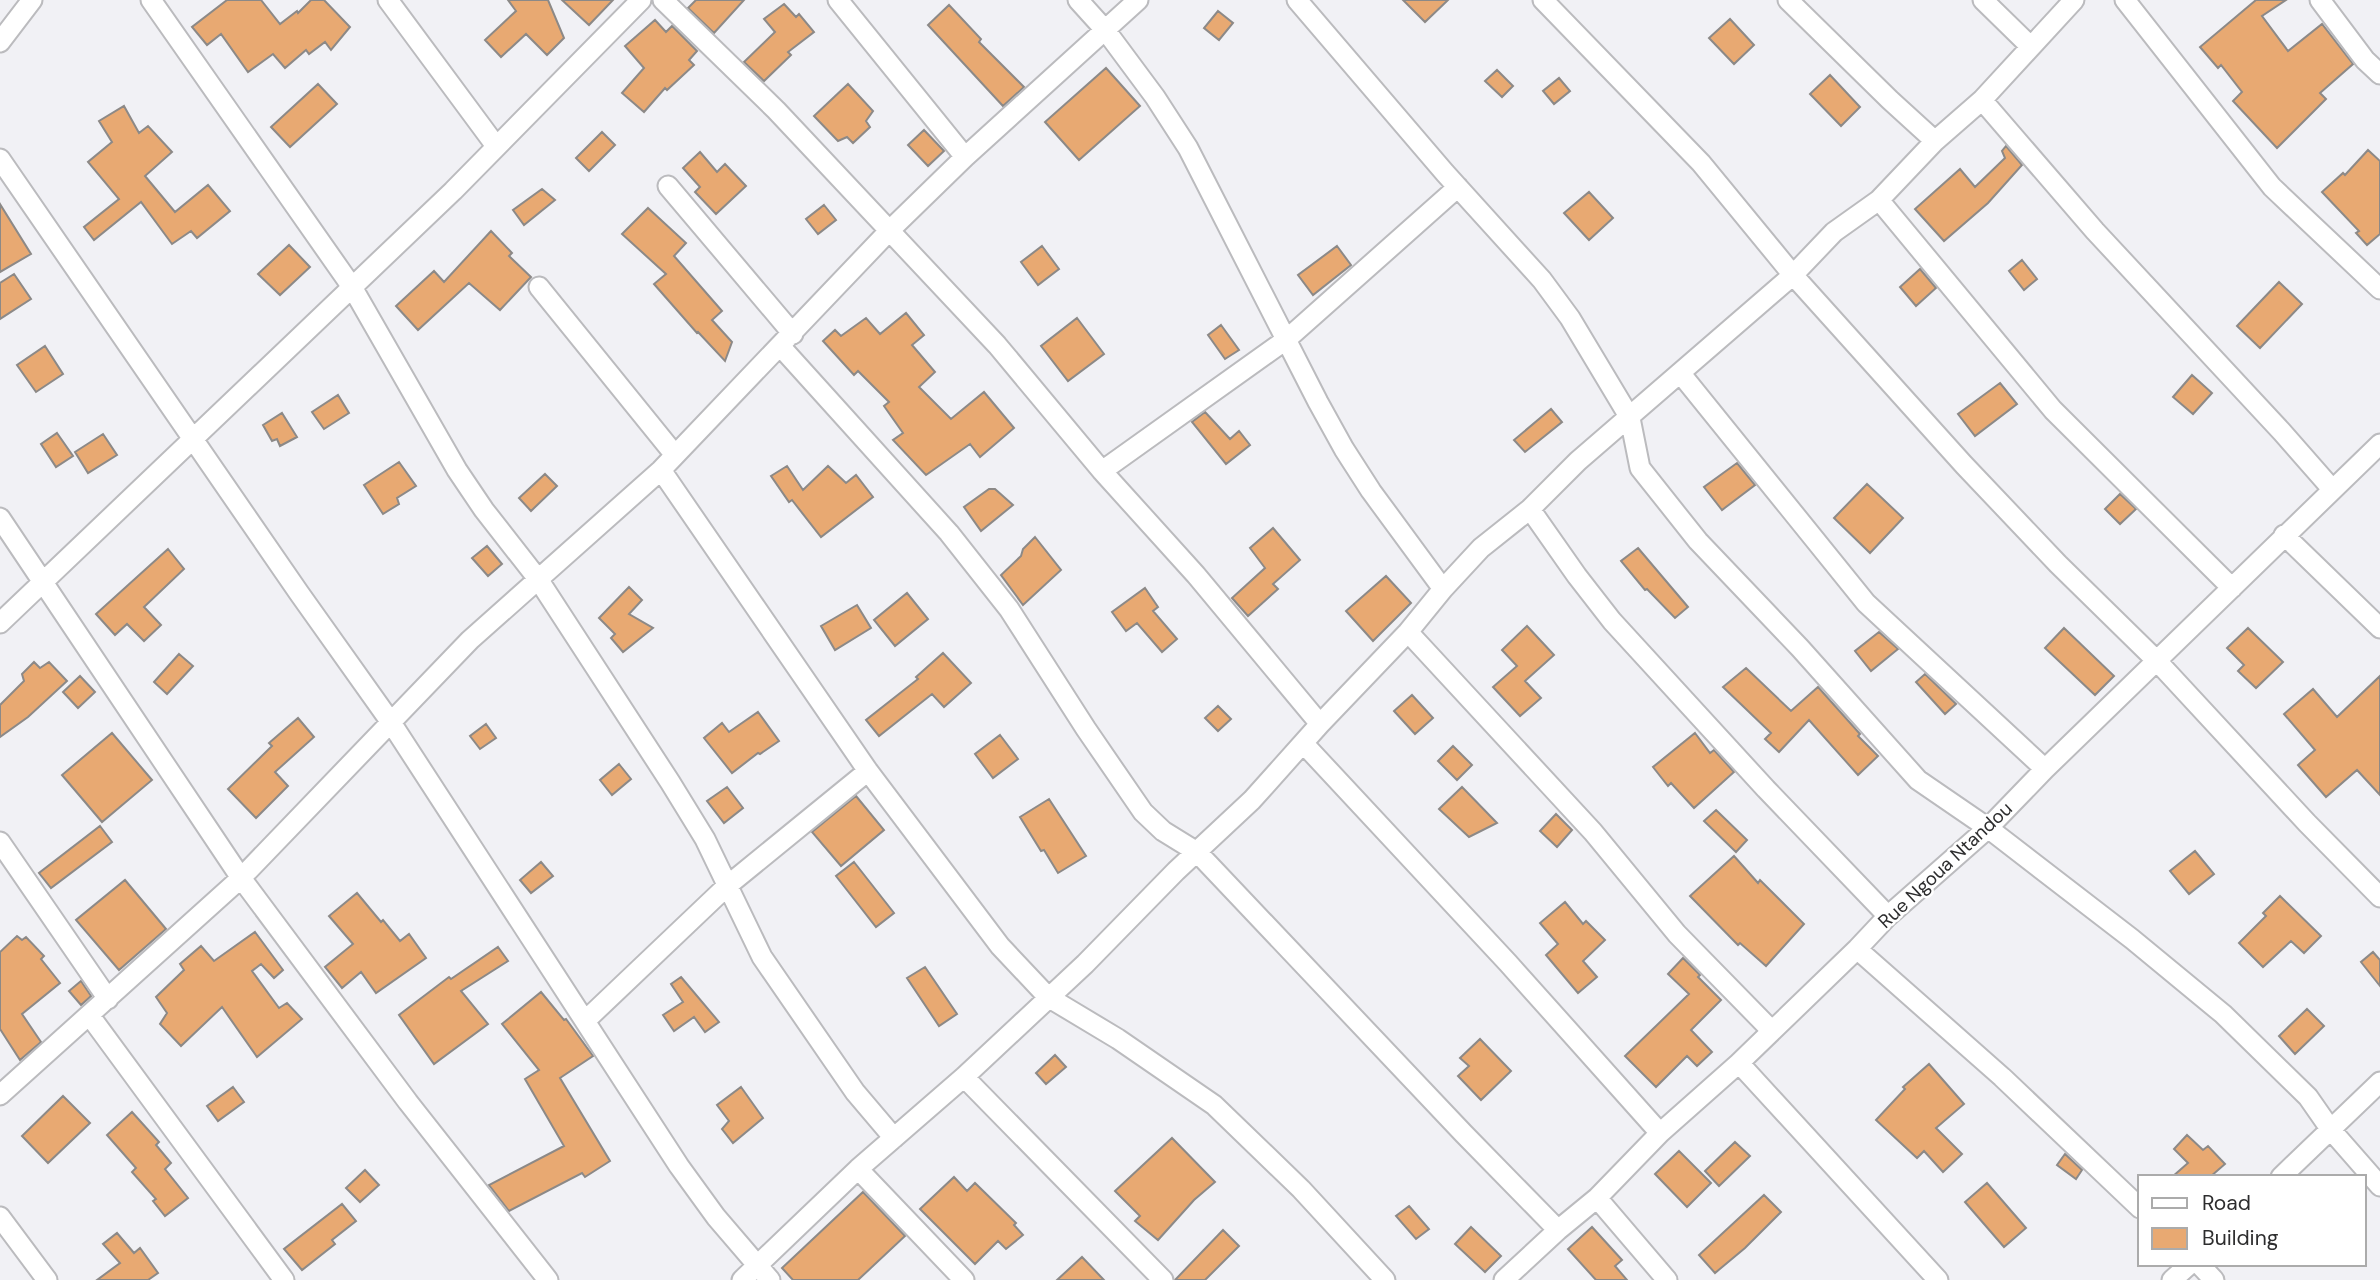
<svg xmlns="http://www.w3.org/2000/svg" width="2380" height="1280" font-family="'DM Sans',sans-serif">
<style>
.building{fill:#e8a972;stroke:#8c8987;stroke-width:2}
.lines{fill:none;stroke-linecap:round;stroke-linejoin:round}
.minor-casing{stroke:#bbbbbe;stroke-width:23}
.minor{stroke:#fff;stroke-width:19}
.labels{text-anchor:middle;dominant-baseline:central;stroke-width:5;stroke-linejoin:round;paint-order:stroke}
.street-label{font-size:19px;fill:#2d2d2e;stroke:#fff}
</style>
<rect width="100%" height="100%" fill="#f1f1f5"/>
<path class="building" d="M227,0H261L280,24L297,11L298,13L311,0H324L350,27L331,50L325,42L309,54L306,50L285,68L273,54L248,72L221,34L207,45L192,27Z
M508,0H548L564,38L547,55L526,34L501,57L485,40L516,11Z
M562,0H613L589,25Z
M696,0H744L714,33L688,8Z
M1403,0H1448L1425,22Z
M2256,0H2286L2262,16L2288,51L2322,24L2353,64L2320,93L2326,99L2277,148L2233,101L2242,92L2221,65L2218,68L2200,47Z
M784,4L796,17L799,14L814,32L788,52L791,55L764,81L744,62L775,32L764,19Z
M949,5L981,39L979,42L1024,87L1003,106L928,25Z
M1218,11L1233,23L1219,40L1204,28Z
M1730,19L1754,45L1734,64L1709,38Z
M655,20L666,32L672,26L697,51L689,60L694,65L667,90L665,88L644,112L622,93L644,68L625,46Z
M1106,68L1140,106L1079,160L1045,122Z
M1497,70L1513,86L1502,97L1485,81Z
M1830,75L1860,107L1841,126L1810,94Z
M1559,78L1570,91L1554,104L1543,91Z
M318,84L337,104L290,147L271,127Z
M848,84L873,111L866,121L870,127L853,143L847,137L838,141L814,116Z
M124,106L139,133L148,126L172,152L145,176L175,212L208,185L230,211L197,238L191,231L172,244L141,202L94,240L84,227L119,199L88,162L112,142L99,121Z
M924,130L944,151L928,166L908,145Z
M602,132L615,145L589,171L576,158Z
M2006,146L2022,165L1988,203L1944,241L1915,209L1960,169L1975,187L2005,158L2002,151Z
M2368,150L2380,161V234L2367,245L2356,233L2359,231L2322,192L2343,173L2345,175Z
M700,152L717,172L725,164L746,186L716,214L695,192L700,187L683,168Z
M542,189L555,200L524,225L513,210Z
M1589,192L1613,218L1589,240L1564,213Z
M0,204L31,254L0,272Z
M824,205L836,220L818,234L806,219Z
M648,208L686,243L674,256L722,311L712,320L732,342L725,361L698,332L697,333L654,284L666,274L622,234Z
M491,231L512,253L509,256L531,277L500,310L469,283L418,330L396,306L434,271L444,282Z
M289,245L310,267L280,295L258,274Z
M1042,246L1059,269L1038,285L1021,262Z
M1337,246L1351,265L1313,295L1298,275Z
M2022,260L2037,279L2024,290L2009,271Z
M1920,269L1936,288L1916,306L1900,287Z
M14,274L31,299L0,319V283Z
M2279,282L2302,304L2260,348L2237,326Z
M906,313L924,335L912,345L935,372L919,387L951,419L984,392L1014,428L980,457L970,444L926,475L893,440L903,433L884,406L889,402L858,371L854,375L823,341L835,330L841,336L866,318L880,334Z
M1077,318L1104,354L1068,381L1041,346Z
M1221,325L1239,350L1225,359L1208,335Z
M45,346L63,374L36,392L17,365Z
M2192,375L2212,393L2193,414L2173,397Z
M2000,383L2017,404L1975,436L1958,414Z
M338,395L349,413L324,429L312,412Z
M1551,409L1562,422L1525,452L1514,440Z
M1205,412L1230,439L1239,431L1250,445L1226,464L1192,422Z
M282,413L297,437L280,446L277,439L272,441L263,425Z
M57,433L73,456L56,467L41,444Z
M103,434L117,455L88,473L75,452Z
M399,462L416,486L397,498L399,504L383,514L364,485Z
M1737,463L1755,485L1722,510L1704,487Z
M787,466L803,490L828,466L846,483L856,475L873,497L821,537L792,500L789,502L771,476Z
M545,474L557,486L531,511L519,498Z
M1867,484L1903,518L1870,553L1834,518Z
M989,489H995L1013,505L981,531L964,507Z
M2120,494L2136,509L2120,524L2105,509Z
M1273,528L1300,560L1273,584L1278,589L1248,616L1232,598L1265,568L1250,548Z
M1035,537L1061,570L1023,605L1001,575L1021,556L1023,549Z
M487,546L502,564L488,576L472,558Z
M1638,548L1688,607L1675,618L1647,589L1645,590L1621,561Z
M168,549L184,569L144,607L161,625L144,641L127,624L115,635L96,614Z
M1386,576L1411,603L1373,641L1346,611Z
M629,587L642,600L629,614L653,628L623,652L611,638L615,634L599,618Z
M1145,588L1158,607L1153,611L1177,639L1162,652L1137,623L1126,631L1112,612Z
M907,593L928,619L895,646L874,620Z
M857,605L871,628L835,650L821,626Z
M1527,626L1554,655L1525,681L1541,698L1520,716L1493,687L1517,666L1502,650Z
M2064,628L2114,676L2095,695L2045,648Z
M2248,628L2283,662L2256,688L2238,671L2244,665L2227,648Z
M1879,632L1898,649L1871,671L1855,651Z
M943,653L971,683L944,707L932,694L879,736L866,720L918,679L916,677Z
M179,654L193,666L167,694L154,682Z
M34,662L40,668L49,662L67,681L28,717L0,737V705L24,681L22,674Z
M1746,668L1791,711L1818,687L1860,734L1858,736L1878,756L1858,775L1809,720L1779,752L1765,739L1771,733L1723,687Z
M1925,674L1956,704L1945,714L1916,682Z
M80,676L95,692L78,708L63,692Z
M2380,676V795L2357,770L2326,797L2298,765L2315,750L2284,714L2313,689L2337,717Z
M1412,695L1433,718L1415,734L1394,711Z
M1218,706L1231,719L1218,731L1205,718Z
M758,712L779,741L760,754L758,753L732,773L704,738L722,723L729,732Z
M298,718L314,737L275,772L288,786L256,818L228,789L272,746L269,743Z
M486,724L496,738L480,749L470,736Z
M112,733L152,780L102,822L62,775Z
M1695,733L1710,753L1714,750L1734,772L1694,808L1671,783L1668,786L1653,767Z
M1000,735L1018,759L993,778L975,754Z
M1453,746L1472,765L1457,780L1438,761Z
M619,764L631,779L612,795L600,780Z
M727,787L743,808L724,823L707,801Z
M1462,787L1497,823L1469,837L1439,809Z
M856,796L884,830L841,866L812,832Z
M1049,799L1086,856L1058,873L1044,850L1041,851L1020,817Z
M1716,810L1747,840L1736,852L1704,821Z
M1556,814L1572,830L1557,847L1540,831Z
M100,826L112,842L51,888L39,873Z
M2195,851L2214,874L2189,894L2170,871Z
M1734,856L1758,883L1760,880L1804,924L1766,966L1740,943L1738,945L1690,896Z
M541,862L553,876L531,893L520,880Z
M854,862L894,913L876,927L836,876Z
M125,880L166,929L119,970L76,920Z
M357,893L381,922L383,920L400,941L409,934L426,958L376,993L361,972L342,988L325,967L353,944L329,916Z
M2280,896L2321,936L2304,953L2291,941L2263,967L2239,943L2266,916L2263,913Z
M1565,902L1583,924L1586,921L1605,940L1583,961L1597,977L1578,993L1546,955L1558,944L1540,923Z
M255,932L283,970L274,978L261,964L252,971L279,1008L287,1003L302,1019L257,1057L222,1007L181,1046L160,1024L167,1013L156,997L184,970L180,964L201,946L214,961Z
M17,936L22,940L26,937L44,956L41,959L60,983L22,1014L41,1042L20,1060L0,1029V952Z
M498,947L508,961L461,991L488,1024L434,1064L399,1015L449,977L451,979Z
M2373,952L2380,960V986L2361,962Z
M1683,958L1700,975L1698,977L1721,1000L1691,1030L1712,1052L1697,1066L1687,1056L1656,1087L1625,1056L1689,994L1668,974Z
M925,967L957,1014L939,1026L907,978Z
M681,977L719,1022L705,1032L694,1017L674,1031L663,1015L683,1002L671,984Z
M81,981L91,996L81,1005L69,991Z
M541,992L564,1020L566,1019L593,1056L560,1078L610,1161L585,1177L582,1173L509,1211L489,1185L564,1146L525,1079L539,1070L502,1024Z
M2307,1009L2324,1026L2295,1054L2279,1036Z
M1480,1039L1511,1071L1481,1100L1458,1076L1469,1066L1460,1058Z
M1055,1055L1066,1067L1046,1084L1036,1073Z
M1929,1064L1964,1104L1936,1128L1962,1154L1943,1172L1924,1151L1917,1158L1876,1120L1905,1089L1903,1087Z
M233,1087L244,1102L218,1121L207,1106Z
M741,1087L763,1118L733,1143L722,1129L729,1121L717,1105Z
M63,1096L90,1123L48,1163L22,1136Z
M132,1112L159,1142L156,1145L171,1163L165,1169L188,1198L165,1216L153,1201L156,1199L132,1172L136,1168L107,1135Z
M2187,1135L2203,1150L2208,1146L2225,1164L2210,1177H2172L2188,1163L2174,1149Z
M1172,1138L1215,1182L1194,1200L1158,1240L1135,1221L1140,1216L1115,1191Z
M1735,1142L1750,1156L1719,1186L1705,1171Z
M1679,1151L1711,1183L1687,1207L1655,1174Z
M2065,1154L2082,1170L2076,1179L2057,1165Z
M365,1170L379,1185L360,1202L346,1188Z
M954,1177L967,1191L975,1183L1016,1223L1014,1225L1023,1235L1006,1249L998,1241L975,1264L920,1209Z
M1987,1183L2026,1228L2004,1247L1965,1202Z
M863,1192L905,1236L858,1280H793L782,1268Z
M1764,1195L1781,1212L1745,1248L1715,1273L1699,1255Z
M342,1204L356,1221L332,1240L335,1244L302,1270L284,1249Z
M1409,1206L1429,1229L1416,1239L1396,1216Z
M1471,1227L1501,1256L1485,1272L1455,1244Z
M1592,1227L1622,1260L1615,1266L1627,1280H1596L1568,1249Z
M1223,1230L1239,1246L1205,1280H1175Z
M117,1233L134,1253L140,1248L158,1273L148,1280H97L120,1263L103,1244Z
M1082,1257L1104,1280H1057Z"/>
<g class="lines">
<g class="minor-casing">
<path id="minor" d="M151,0L352,287L457,470L484,510L538,579L670,782L705,839L762,957L855,1092L894,1138
M388,0L496,146
M663,0L776,110L997,345L1102,471L1196,575L1320,724
M838,0L965,157
M1078,0L1106,31L1155,97L1188,148L1318,402L1344,449L1371,491L1443,589
M1297,0L1445,173L1542,280L1570,318L1630,418L1640,468L1698,541L1800,648L1918,780L1988,828L2132,939L2223,1014L2308,1097L2331,1130L2380,1186
M1543,0L1701,163L1793,275L1964,465L2058,564L2157,661L2307,823L2380,897
M1788,0L1890,100L1935,141
M1983,0L2030,46
M2125,0L2272,187L2380,289
M2320,0L2365,60L2380,74
M0,42L32,0
M1982,100L2095,231L2282,432L2332,489
M0,159L299,593L390,721L679,1166L716,1217L770,1280
M668,186L793,334
M1879,200L2053,410L2232,588
M539,287L675,455
M781,347L949,533L1009,609L1086,729L1143,812L1163,831L1197,852L1464,1134L1558,1230
M1681,374L1866,603L2045,769
M661,470L868,771L1000,946L1048,997L1118,1039L1214,1105L1301,1189L1385,1280
M1102,471L1287,339L1458,187
M1530,509L1577,576L1612,621L1766,789L1888,916
M0,518L241,878L408,1102L548,1280
M2284,535L2380,628
M0,623L453,191L641,0
M1408,632L1593,832L1677,934L1772,1031
M1303,743L1508,963L1660,1133
M0,842L108,999
M1857,949L2002,1077L2140,1208
M90,1016L284,1280
M585,1021L727,886L868,771
M1739,1063L1938,1280
M964,1077L1163,1280
M0,1095L241,878L470,640L661,470L890,230L965,157L1138,0
M858,1169L964,1280
M2281,1177L2380,1082
M1597,1198L1667,1280
M0,1217L47,1280
M2199,1264L2214,1280
M742,1280L858,1169L964,1077L1085,964L1176,871L1252,800L1320,724L1408,632L1443,589L1481,548L1530,509L1578,461L1793,275L1834,232L1879,200L1935,141L1982,100L2074,0
M1504,1280L1558,1230L1597,1198L1660,1133L1739,1063L1857,949L1888,916L1988,828L2045,769L2380,444
M2172,1280L2190,1264"/>
</g>
<use href="#minor" class="minor"/>
</g>
<g class="labels">
<g class="street-label">
<text transform="translate(1945 865) rotate(-43)">Rue Ngoua Ntandou</text>
</g>
</g>
<rect x="2138" y="1175" width="228" height="91" fill="#ffffff" stroke="#ababab" stroke-width="2"/>
<rect x="2152" y="1198" width="35" height="10" fill="#ffffff" stroke="#ababab" stroke-width="2"/>
<text x="2202" y="1210" font-size="21" fill="#2d2d2e">Road</text>
<rect x="2152" y="1228" width="35" height="21" fill="#e8a972" stroke="#ababab" stroke-width="2"/>
<text x="2202" y="1245" font-size="21" fill="#2d2d2e">Building</text>
</svg>
